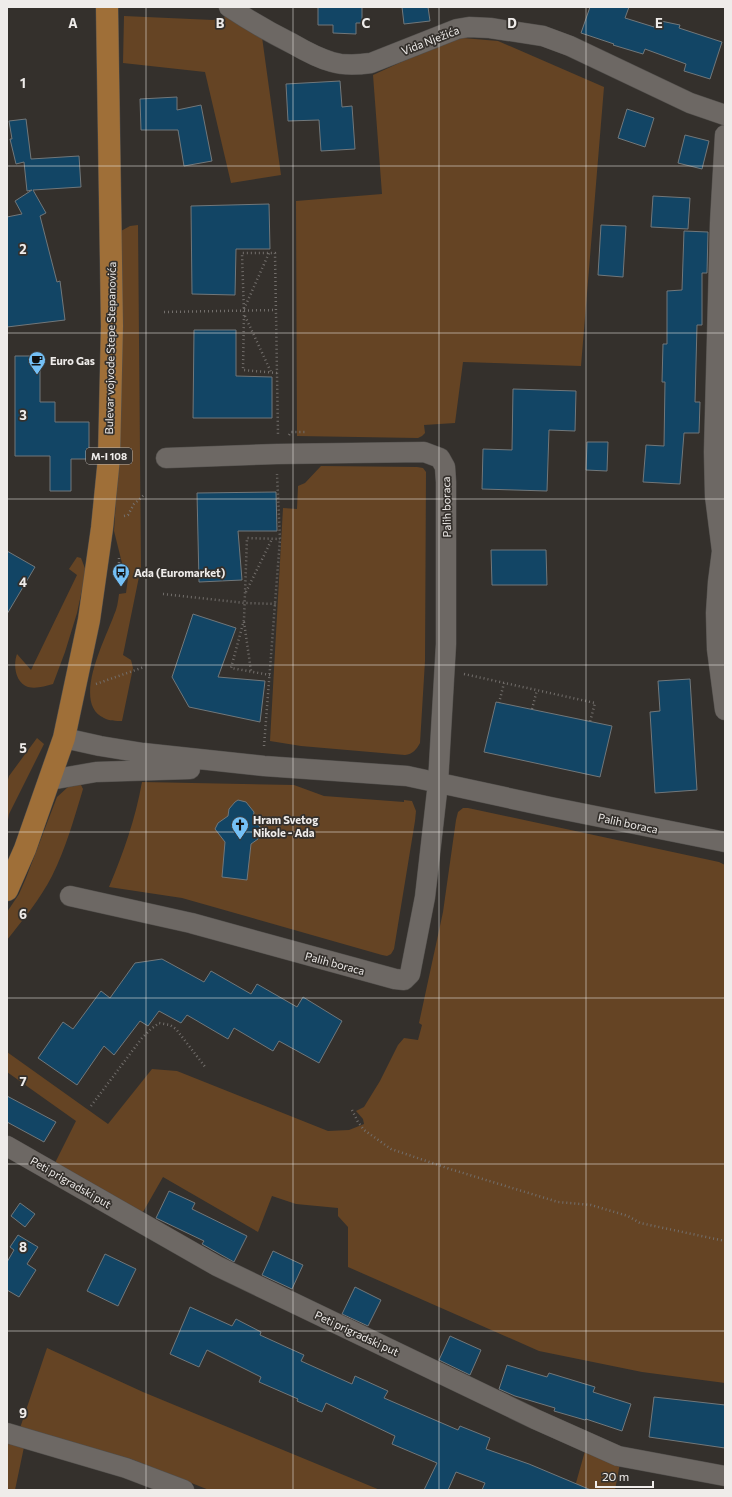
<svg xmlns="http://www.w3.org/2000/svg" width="732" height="1497" font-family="Commissioner,sans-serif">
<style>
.green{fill:#654424}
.building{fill:#124565;stroke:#71777a}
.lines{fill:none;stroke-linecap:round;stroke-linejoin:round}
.minor-casing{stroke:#524f4c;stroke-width:21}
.primary-casing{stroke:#524f4c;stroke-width:23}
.path{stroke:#736f6c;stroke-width:2.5;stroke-dasharray:1 3;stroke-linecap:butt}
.minor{stroke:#6d6864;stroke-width:20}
.primary{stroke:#9f6f38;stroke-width:22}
.grid{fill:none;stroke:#efecea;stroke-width:1;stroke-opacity:0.55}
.labels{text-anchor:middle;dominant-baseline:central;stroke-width:3.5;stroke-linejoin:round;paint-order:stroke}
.shield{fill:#34302c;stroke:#b7b4b1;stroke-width:1}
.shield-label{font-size:10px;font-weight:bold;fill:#efecea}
.street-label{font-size:11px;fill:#efecea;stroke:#34302c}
.poi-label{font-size:11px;font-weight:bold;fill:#efecea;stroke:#34302c;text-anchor:start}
.grid-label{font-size:13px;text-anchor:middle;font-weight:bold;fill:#efecea;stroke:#34302c;stroke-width:3.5;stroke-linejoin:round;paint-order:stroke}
</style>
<rect width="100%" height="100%" fill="#34302c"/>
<path class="green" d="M230,15L262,37L281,175L231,183L205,72L123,63L124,16L213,20Z
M463,38L498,41L604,87L581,366L463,362L455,423L424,425L425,433L422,436L418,438L297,436L296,201L382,194L373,75L449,40Z
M138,225L141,567L123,655L131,660L133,668L122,721C116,721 109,721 104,718C71,703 106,638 114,615C117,609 118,602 119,594L126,593L128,578L122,577V563L114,531L119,451L121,231L130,226Z
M321,466L417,467L423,468L426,472L425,661L420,743C416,750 413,754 405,755L301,746L270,741L283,508L297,509L298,486L305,483Z
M77,557L81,558L86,571L77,613L65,652L53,684C45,686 37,689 28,687C15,682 13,665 17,654L31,670L77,575L69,569Z
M37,738L44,744L9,814L7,825V783L9,776Z
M142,782L294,785L324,796L404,802V800L412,801L416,811L415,821L394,949L391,954L387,956L382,955L182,898L109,887C124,851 135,820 142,782Z
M80,783L83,789C74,819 66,848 52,876C41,898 22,921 7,940V912L19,894L26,878L57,797L68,787Z
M463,808H468L719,862L725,865V1383L642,1372L539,1351L348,1267V1227L338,1216V1208L296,1204L272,1196L258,1232L163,1177L139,1219L54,1165L76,1121L7,1072V1052L108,1124L152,1069L177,1071L328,1131L349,1130L364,1124L363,1119L356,1111L364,1107L380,1081L398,1045L404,1038L418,1040L422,1025L419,1023L443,912L456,820L458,812Z
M47,1348L143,1392L380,1490H209L131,1459L20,1428Z
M7,1442L24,1447L15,1490H7Z
M585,1451L620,1463L615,1490H574Z"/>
<path class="building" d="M318,7H362V23H356V34L333,33V25H318Z
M402,7H428L430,21L404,24Z
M590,7H629L625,18L654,27L656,20L680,25L679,28L722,42L710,79L684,71L686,64L645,49L643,54L613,45L614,44L581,33Z
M340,81L342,107L352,106L355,149L321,151L319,120L288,121L286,84Z
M177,97V110L201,105L212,161L184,166L178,130H141L140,99Z
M627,109L654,118L645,147L618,138Z
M26,119L31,159L79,156L81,187L33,190L46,213L40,216L57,282L60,281L65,320L7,327V217L22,214L15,201L32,190L27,191L24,162L16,164L10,139H12L9,121Z
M685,135L709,141L702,169L678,163Z
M653,196L690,198L688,229L651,227Z
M269,204L270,249H236L235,295L192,294L191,206Z
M601,225L626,226L623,277L598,275Z
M684,231L708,232L707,273H702V325H697L695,402H700L699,433H684L680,484L643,482L646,445L664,446L665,382H662L663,344H667V291L682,290Z
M194,330H236V376L272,377V418H193Z
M15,356H40V402H55V422H89V459H71V491H50V456H15Z
M513,389L576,391L575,431L549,430L547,491L482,489L483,449L512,450Z
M587,442H608L607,471L586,470Z
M276,492L277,531H238L242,580L199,582L197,493Z
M491,550H546L547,585H492Z
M7,551L35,567L7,614Z
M193,614L236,628L218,677L265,681L260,722L189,707L172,677Z
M690,679L697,790L655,793L650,712L660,711L658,681Z
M496,702L612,726L600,777L484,752Z
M238,800L246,802L254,812L253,819L261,828L262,832L258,839L251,844L247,880L222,877L225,842L215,829L218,823L228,816L229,809L235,802Z
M162,959L204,982L211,971L251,994L257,984L297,1007L303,997L342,1021L319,1063L279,1041L273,1051L234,1028L228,1039L187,1015L181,1023L159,1011L148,1026L140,1021L114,1055L104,1046L77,1085L38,1058L63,1022L73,1029L101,991L110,998L135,963Z
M7,1096L56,1122L44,1142L7,1122Z
M169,1191L195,1203L192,1209L247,1236L234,1262L202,1244L204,1241L156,1218Z
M20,1203L35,1214L25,1227L11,1216Z
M18,1235L38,1247L27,1264L36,1270L19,1297L7,1290V1262L14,1250L10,1247Z
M273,1251L303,1265L292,1289L262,1275Z
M105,1254L136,1269L118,1306L87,1291Z
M355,1287L381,1300L368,1326L342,1314Z
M190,1307L232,1326L236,1319L261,1332L260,1335L304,1355L301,1361L352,1384L355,1376L388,1391L384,1398L458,1430L460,1426L490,1438L486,1449L529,1464L591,1490H482L485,1483L456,1472L448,1490H424L437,1463L392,1444L395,1436L326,1403L322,1412L297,1401L298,1399L259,1382L261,1377L207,1350L199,1367L170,1354Z
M450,1336L481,1350L470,1375L439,1360Z
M507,1365L547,1377L549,1373L595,1387L593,1392L631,1404L622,1431L586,1419L585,1420L554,1411L555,1408L515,1396L499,1389Z
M654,1397L725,1405V1448L649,1437Z"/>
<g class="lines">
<g class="minor-casing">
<path id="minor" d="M229,7C250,21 271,33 293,44C305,51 318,58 332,62C345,66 358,65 371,63L457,29L469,27L490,28L543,36L570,46L690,103L725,115
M725,135L720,223L714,452L715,496L722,551L718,582L716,613L717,649L725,710
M64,738L100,746L143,753L264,766L407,776L550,807L725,842
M50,780L96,772L190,769
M70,896L191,923L395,979L404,980L410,974L425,897L438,783L446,644V482L445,467L440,458L424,452L277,454L166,458
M7,1146L217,1266L535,1419L618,1456L725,1476
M7,1433L126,1468L184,1490"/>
</g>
<g class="primary-casing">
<path id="primary" d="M7,890L25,849L64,738L89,620L102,528L109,458L112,326L107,7"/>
</g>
<path class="path" d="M244,309L269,253
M164,312L276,310
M245,316L271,372
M277,373L243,370L244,314L242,253H275C276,314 277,374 278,435
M289,435L291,432H306
M124,516L128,515L134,504L144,495
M119,558V571
M246,592L272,539
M163,594L245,603L276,604
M244,622L251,671
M464,674L595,703L590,722
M270,675L231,668L244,620L247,538L280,539
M96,684L144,667
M499,703L504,683
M532,709L537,690
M264,746L280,539L277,474
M91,1106L142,1038L151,1029L159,1023L170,1025L176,1029L206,1068
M352,1110L358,1122L364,1130L391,1149L450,1169L558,1202L591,1205L628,1216L640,1223L725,1241"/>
<use href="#minor" class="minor"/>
<use href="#primary" class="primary"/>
</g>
<path class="grid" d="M146,7V1490M293,7V1490M439,7V1490M586,7V1490M7,166H725M7,333H725M7,499H725M7,665H725M7,832H725M7,998H725M7,1164H725M7,1331H725"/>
<defs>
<g id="cafe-pin" transform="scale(0.9)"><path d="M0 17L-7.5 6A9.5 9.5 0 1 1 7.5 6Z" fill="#74c0f6" stroke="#34302c"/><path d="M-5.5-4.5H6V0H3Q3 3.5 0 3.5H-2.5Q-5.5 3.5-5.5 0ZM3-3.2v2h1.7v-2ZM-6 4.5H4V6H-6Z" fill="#111"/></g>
<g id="bus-pin" transform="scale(0.9)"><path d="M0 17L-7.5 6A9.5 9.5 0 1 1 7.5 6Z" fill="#74c0f6" stroke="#34302c"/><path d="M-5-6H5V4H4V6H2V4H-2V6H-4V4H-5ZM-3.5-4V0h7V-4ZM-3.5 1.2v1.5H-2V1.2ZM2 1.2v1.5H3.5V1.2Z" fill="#111"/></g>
<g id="church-pin" transform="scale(0.9)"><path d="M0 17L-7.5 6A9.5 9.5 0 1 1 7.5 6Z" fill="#74c0f6" stroke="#34302c"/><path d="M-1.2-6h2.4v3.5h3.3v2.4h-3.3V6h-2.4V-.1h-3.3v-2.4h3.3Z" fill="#111"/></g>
</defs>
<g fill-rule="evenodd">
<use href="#cafe-pin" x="37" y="360"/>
<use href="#bus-pin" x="121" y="572"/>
<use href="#church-pin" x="240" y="825"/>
</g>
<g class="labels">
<rect class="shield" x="86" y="448" width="46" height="16" rx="3"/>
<g class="shield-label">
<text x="109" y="456">M-I 108</text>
</g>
<g class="street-label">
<text transform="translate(430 40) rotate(-21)">Vida Nježića</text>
<text transform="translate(110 348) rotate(-89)">Bulevar vojvode Stepe Stepanovića</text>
<text transform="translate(446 507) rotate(-91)">Palih boraca</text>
<text transform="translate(628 823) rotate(12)">Palih boraca</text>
<text transform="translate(335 963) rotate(15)">Palih boraca</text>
<text transform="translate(71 1182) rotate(30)">Peti prigradski put</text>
<text transform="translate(357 1333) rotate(25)">Peti prigradski put</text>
</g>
<g class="poi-label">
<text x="50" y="360">Euro Gas</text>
<text x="134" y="572">Ada (Euromarket)</text>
<text x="253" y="819">Hram Svetog<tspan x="253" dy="13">Nikole - Ada</tspan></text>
</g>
</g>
<g class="grid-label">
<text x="73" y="28">A</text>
<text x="220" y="28">B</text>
<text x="366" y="28">C</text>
<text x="512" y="28">D</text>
<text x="659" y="28">E</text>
<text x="23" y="88">1</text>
<text x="23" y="254">2</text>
<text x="23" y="420">3</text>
<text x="23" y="587">4</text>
<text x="23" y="753">5</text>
<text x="23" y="919">6</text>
<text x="23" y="1086">7</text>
<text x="23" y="1252">8</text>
<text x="23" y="1418">9</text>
</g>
<rect width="732" height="1497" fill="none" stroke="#efecea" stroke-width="16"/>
<path d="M596 1481v6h57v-6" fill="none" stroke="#efecea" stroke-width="2"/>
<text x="602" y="1481" font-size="12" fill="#efecea" stroke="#34302c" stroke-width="3" paint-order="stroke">20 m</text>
</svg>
